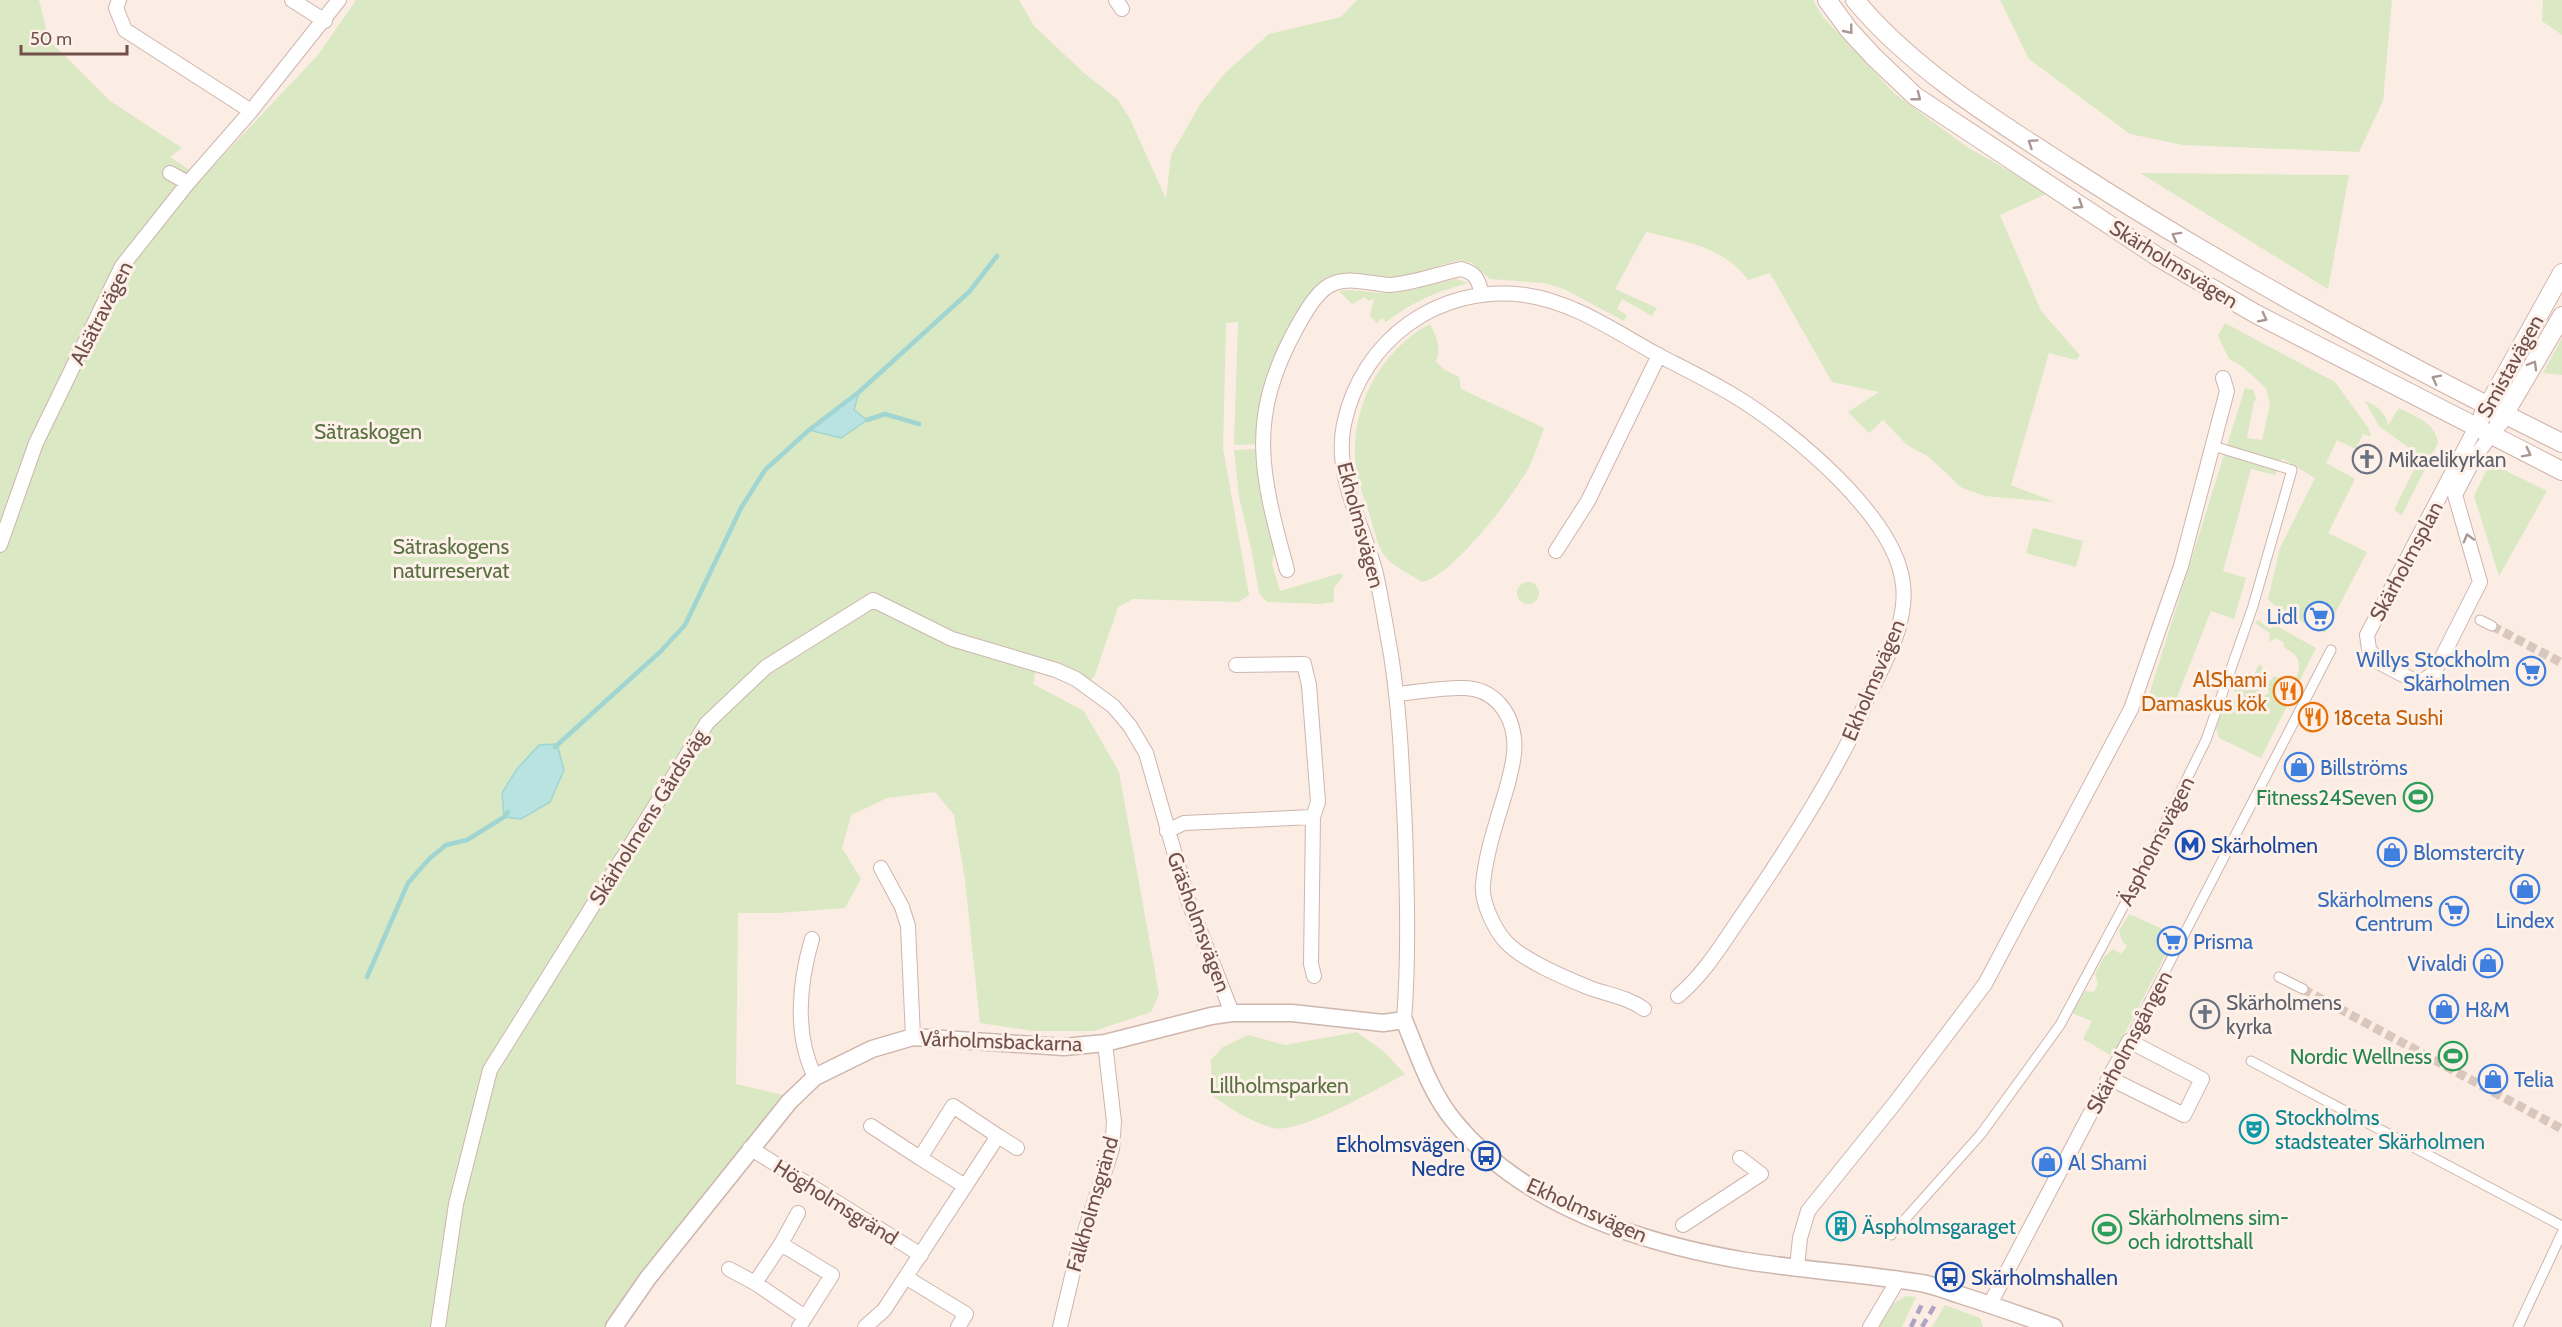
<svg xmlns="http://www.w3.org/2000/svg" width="2562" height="1327" font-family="Cabin,sans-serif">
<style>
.green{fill:#dae8c3}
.water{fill:#b9e3e0;stroke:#a0d5d1;stroke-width:1.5}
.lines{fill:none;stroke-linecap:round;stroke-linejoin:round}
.stream{stroke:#a0d5d1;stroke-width:4.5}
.pedestrian-tunnel{stroke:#d9c6bd;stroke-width:9;stroke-dasharray:9 4.5;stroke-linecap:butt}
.pedestrian-casing{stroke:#ceb5ae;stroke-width:11}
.minor-casing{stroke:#ceb5ae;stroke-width:16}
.tertiary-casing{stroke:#ceb5ae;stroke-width:19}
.secondary-casing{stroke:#d1b3ab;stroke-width:20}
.pedestrian{stroke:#fff;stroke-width:9}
.minor{stroke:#fff;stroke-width:14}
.tertiary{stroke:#fff;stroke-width:16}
.secondary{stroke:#fff;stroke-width:18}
.rail{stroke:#ada3c4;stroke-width:4.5;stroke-dasharray:9 6;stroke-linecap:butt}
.oneway{stroke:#aa9693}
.labels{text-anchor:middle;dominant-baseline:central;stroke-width:6;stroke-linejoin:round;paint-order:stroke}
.street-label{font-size:21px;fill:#72504b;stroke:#fef1e9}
.park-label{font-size:21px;fill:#597241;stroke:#fef1e9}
.worship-label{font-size:21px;fill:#5b616d;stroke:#fef1e9;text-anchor:start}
.shop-label{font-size:21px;fill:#366cbe;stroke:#fef1e9;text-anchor:start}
.food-label{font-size:21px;fill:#c56008;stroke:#fef1e9;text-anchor:end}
.leisure-label{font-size:21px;fill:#27864d;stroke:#fef1e9;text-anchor:end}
.transit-label{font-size:21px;fill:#164399;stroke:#fef1e9;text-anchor:start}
.culture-label{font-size:21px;fill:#0d838f;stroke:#fef1e9;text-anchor:start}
</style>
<rect width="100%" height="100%" fill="#fbede3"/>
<path class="green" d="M0,0H39L49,40L110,101L182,148L170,157L202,178L318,55L356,0H1019L1034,26L1084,73L1118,100L1130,119L1166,199L1171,155L1201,103L1226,72L1269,34L1341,17L1357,0H1813L1823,17L1894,93L1967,147L2048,193L2000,215L2041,311L2080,355L2076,360L2049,353L2011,485L2055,502L1985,496L1962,488L1929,457L1907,445L1883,420L1869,433L1848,412L1879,392L1832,382L1770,273L1748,280C1725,247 1683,241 1646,232L1615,289L1657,308L1652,316L1622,299L1617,309L1627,315L1624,321L1564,289L1544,283L1490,279L1472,263L1461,260C1438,264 1415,277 1390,279C1367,281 1345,267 1323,281C1313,287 1307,300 1300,310C1275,350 1255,395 1258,444L1234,445L1238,322L1226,323L1223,448L1249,595L1239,602L1133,599L1118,607L1095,675L1091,680L1038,659L1033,684L1084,711L1119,772L1159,994L1151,1012L1094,1031H1034L980,1023L965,880L954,815L935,792L887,798L851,815L842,848L861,879L845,908L778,913H738L736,1084L783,1095L626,1293L607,1327H0Z
M2000,0H2392L2383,101L2359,152L2183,145L2130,134L2029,59Z
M2543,0H2562V35L2542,21Z
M2140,173L2349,175L2328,289Z
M1456,279L1469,283C1437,291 1412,302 1386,322L1382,318L1377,323L1370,316L1374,298L1369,301L1364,297L1352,304L1339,291C1356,288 1373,294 1391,293C1413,291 1435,283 1456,279Z
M2225,323L2335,382L2369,429L2371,437L2363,434L2356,449L2337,440L2326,463L2355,479L2328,533L2367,552L2325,633L2282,612L2268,599L2280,548L2315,478L2282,458L2275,475L2251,469L2223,571L2246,578L2234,619L2211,611L2172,710L2147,701L2245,388L2253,390L2257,401H2254L2247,438L2262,440L2270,404L2266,388L2243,367L2229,359L2218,336Z
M1430,324C1437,338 1441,347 1436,362L1445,370L1459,377L1461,389L1544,428C1540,439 1536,451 1531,463C1518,491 1452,577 1422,582C1410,574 1393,567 1384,555C1377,545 1374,528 1370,516C1364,498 1356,478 1355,458C1352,405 1382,349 1430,324Z
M2562,338V375L2543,373Z
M2365,401C2376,405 2386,412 2388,425L2399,408C2416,417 2435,422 2438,443L2402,515L2394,510L2418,462L2413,451L2379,426Z
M1258,449L1259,484L1266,518L1276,545L1272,564L1280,591L1341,573L1343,576L1334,588V602L1321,604L1267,602L1259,593L1251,548L1239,497L1234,450Z
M2498,467L2547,491L2499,576L2474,496L2486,471Z
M2033,528L2083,541L2076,567L2026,553Z
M1517 593a11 11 0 1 1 22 0a11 11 0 1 1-22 0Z
M2258,620L2270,629L2275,625L2316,648L2261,758L2219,738L2216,728L2227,697L2233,698L2238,703L2244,693L2235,692L2232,686L2237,680L2253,677L2258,666L2261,664L2264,673L2257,684L2262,697L2269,693L2267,684L2274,676L2288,681L2296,679C2302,664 2300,656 2285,648L2283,642L2275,638L2269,643L2270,633L2255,623Z
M2129,914L2176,935L2114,1054L2110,1055L2083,1039L2092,1021L2072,1013L2085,991L2094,992L2098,984L2095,974L2104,957L2113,949L2121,954L2127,946L2122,941L2119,931Z
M1357,1032L1383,1051L1405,1074C1378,1088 1301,1134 1273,1128C1251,1122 1230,1109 1212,1095L1211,1060L1223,1047L1248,1035L1285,1045Z
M1906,1296L1916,1297L1902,1327H1879L1894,1303Z
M1945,1305L1980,1318L1983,1327H1932Z"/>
<path class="water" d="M859,392L854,410L867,420L841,438L809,430Z
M557,744L564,770L550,802L521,819L504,817L502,793L517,769L539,745Z"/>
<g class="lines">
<path class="stream" d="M867,420L885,414L919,424
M555,747L660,652L685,625L741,508L765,470L809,430L859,392L969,292L997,256
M367,977L408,883L429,859L446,845L467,840L504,817L508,812"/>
<path class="pedestrian-tunnel" d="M2492,626L2562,663
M2303,989L2562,1129"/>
<g class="pedestrian-casing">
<path id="pedestrian" d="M2480,620L2492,626
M2279,977L2303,989
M2129,1041L2331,650
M2251,1061L2562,1226
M1891,1235L1981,1134L2060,1025L2129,896L2206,740L2253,606L2292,470L2213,446
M2518,1327L2562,1233"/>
</g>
<g class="minor-casing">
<path id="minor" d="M119,0L116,8L125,30L251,111
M292,0L325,21
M1116,0L1122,9
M170,173L188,183
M2476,427L2367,635L2369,649L2380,663L2413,680H2424L2434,673L2480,582L2455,495L2475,457L2491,435
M0,545L36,443L122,266L188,183L251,111L339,0
M1556,551L1588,501L1659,355
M1287,570C1261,474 1246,419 1297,327C1305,313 1318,288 1335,283C1352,277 1372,284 1389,285C1408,285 1441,273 1461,269C1476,273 1478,279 1482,294
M1236,665L1304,664L1309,685L1318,802L1313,817L1311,964L1314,976
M1397,694C1419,692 1443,687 1465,688C1493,689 1511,711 1514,738C1516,754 1511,771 1507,787C1498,818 1486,851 1483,884C1481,901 1494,929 1506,942C1524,961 1565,978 1590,988C1609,995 1627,997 1644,1009
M1167,831L1184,823L1313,817
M881,868L902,907L908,926L913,1037
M812,939C799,983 794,1035 815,1077
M1404,1020C1409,956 1407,892 1405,828C1402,770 1400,712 1391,655C1386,628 1382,601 1376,574C1364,525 1333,477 1344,424C1362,339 1439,284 1525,295C1574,302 1616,332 1658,355C1685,369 1712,382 1738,398C1793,432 1897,518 1903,585C1905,600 1902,616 1898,630C1891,653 1878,675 1868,697C1862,711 1857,725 1850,739C1818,801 1780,860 1740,918C1721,946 1704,974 1678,996
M871,1126L920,1158
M998,1136L1017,1148
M750,1148L921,1255
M1683,1225L1761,1174L1740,1158
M781,1244L798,1213
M1797,1267L1800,1238L1808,1211L1895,1103L1985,984L2131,709L2181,566L2227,391L2223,378
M729,1269L755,1283
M907,1278L966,1314L958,1327
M1990,1304L2109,1078L2129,1041L2202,1079L2184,1115L2109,1078
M438,1327L456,1204L490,1070L707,723L766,667L873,600L952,639L1056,670L1076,679L1113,706L1130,726L1146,753L1188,900L1232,1013
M799,1327L832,1275L781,1244L755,1283L805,1317
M865,1327L884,1310L998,1136L953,1106L920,1158L965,1186
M1060,1327L1077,1255L1112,1149L1114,1122L1105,1043
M1870,1327L1898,1280"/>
</g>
<g class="tertiary-casing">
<path id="tertiary" d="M614,1327L648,1278L789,1102L815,1077L872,1049L913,1037L1064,1047L1105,1043L1211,1016L1232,1013H1292L1383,1023L1404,1020C1418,1054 1430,1092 1454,1121C1523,1206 1640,1243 1746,1261C1804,1270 1863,1274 1921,1283C1934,1285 1947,1291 1960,1295C1992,1305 2023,1316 2054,1327"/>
</g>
<g class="secondary-casing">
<path id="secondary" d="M1827,0L1849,30L1874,57L1915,96L2158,257L2256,314L2562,471
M1855,0C1911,68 1995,120 2068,167C2227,270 2393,359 2562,443
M2483,415L2562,273
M2499,423L2562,316"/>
</g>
<use href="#pedestrian" class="pedestrian"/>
<use href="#minor" class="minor"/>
<use href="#tertiary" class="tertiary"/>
<use href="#secondary" class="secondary"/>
<path class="rail" d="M1911,1327L1924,1300
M1922,1327L1936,1303"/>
</g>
<defs><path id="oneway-chevron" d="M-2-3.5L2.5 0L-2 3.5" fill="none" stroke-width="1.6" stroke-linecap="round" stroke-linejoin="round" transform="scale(1.5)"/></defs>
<g class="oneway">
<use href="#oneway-chevron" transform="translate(1849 30) rotate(51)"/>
<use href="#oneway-chevron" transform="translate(1917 97) rotate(38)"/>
<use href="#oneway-chevron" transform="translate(2032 143) rotate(-146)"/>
<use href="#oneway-chevron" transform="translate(2079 205) rotate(33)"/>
<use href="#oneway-chevron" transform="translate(2176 236) rotate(-151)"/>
<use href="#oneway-chevron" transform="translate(2263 318) rotate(27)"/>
<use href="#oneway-chevron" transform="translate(2533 365) rotate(-60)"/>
<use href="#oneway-chevron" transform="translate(2436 379) rotate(-153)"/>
<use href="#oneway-chevron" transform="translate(2527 453) rotate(27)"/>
<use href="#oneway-chevron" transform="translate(2468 538) rotate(-106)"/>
</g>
<defs>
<g id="church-ring" transform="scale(1.5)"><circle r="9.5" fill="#fef1e9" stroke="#6b7280" stroke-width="1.5"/><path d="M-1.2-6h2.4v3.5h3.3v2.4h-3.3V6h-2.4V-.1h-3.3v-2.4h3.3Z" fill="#6b7280"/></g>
<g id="supermarket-ring" transform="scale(1.5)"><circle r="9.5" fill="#fef1e9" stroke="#3f7fe0" stroke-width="1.5"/><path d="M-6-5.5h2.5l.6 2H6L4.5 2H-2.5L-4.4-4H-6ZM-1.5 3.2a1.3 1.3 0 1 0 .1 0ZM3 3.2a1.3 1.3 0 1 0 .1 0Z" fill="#3f7fe0"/></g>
<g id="restaurant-ring" transform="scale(1.5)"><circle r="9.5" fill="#fef1e9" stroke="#e8710a" stroke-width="1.5"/><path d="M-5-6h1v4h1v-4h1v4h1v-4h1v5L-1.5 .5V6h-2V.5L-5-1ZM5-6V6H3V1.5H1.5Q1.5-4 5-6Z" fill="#e8710a"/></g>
<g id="shop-ring" transform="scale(1.5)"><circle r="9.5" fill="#fef1e9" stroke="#3f7fe0" stroke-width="1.5"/><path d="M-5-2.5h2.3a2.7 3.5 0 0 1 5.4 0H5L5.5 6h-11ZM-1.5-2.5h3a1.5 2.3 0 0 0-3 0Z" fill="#3f7fe0"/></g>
<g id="stadium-ring" transform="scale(1.5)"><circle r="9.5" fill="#fef1e9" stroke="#2e9e5b" stroke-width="1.5"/><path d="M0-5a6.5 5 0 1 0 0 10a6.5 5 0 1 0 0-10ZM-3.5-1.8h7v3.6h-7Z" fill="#2e9e5b"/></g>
<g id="metro-ring" transform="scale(1.5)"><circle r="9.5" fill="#fef1e9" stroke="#1a4fb4" stroke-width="1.5"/><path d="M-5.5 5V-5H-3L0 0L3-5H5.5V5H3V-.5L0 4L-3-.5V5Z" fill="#1a4fb4"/></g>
<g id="theatre-ring" transform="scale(1.5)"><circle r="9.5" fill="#fef1e9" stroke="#0f9aa8" stroke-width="1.5"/><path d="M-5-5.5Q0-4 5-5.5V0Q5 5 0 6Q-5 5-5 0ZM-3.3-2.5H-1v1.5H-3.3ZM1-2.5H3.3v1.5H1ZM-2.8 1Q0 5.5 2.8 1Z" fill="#0f9aa8"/></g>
<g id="bus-ring" transform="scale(1.5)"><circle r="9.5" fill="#fef1e9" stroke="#1a4fb4" stroke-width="1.5"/><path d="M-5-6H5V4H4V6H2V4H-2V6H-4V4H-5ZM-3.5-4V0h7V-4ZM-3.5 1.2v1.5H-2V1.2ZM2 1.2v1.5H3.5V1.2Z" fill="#1a4fb4"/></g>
<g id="building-ring" transform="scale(1.5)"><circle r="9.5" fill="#fef1e9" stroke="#0f9aa8" stroke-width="1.5"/><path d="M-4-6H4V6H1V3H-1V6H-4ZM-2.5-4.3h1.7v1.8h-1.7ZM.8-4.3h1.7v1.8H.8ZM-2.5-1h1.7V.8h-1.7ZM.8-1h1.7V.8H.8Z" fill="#0f9aa8"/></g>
</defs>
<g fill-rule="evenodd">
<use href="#church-ring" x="2367" y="459"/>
<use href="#supermarket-ring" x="2319" y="616"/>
<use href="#supermarket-ring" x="2531" y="671"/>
<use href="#restaurant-ring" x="2288" y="691"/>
<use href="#restaurant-ring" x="2313" y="717"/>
<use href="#shop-ring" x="2299" y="767"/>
<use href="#stadium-ring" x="2418" y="797"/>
<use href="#metro-ring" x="2190" y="845"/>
<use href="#shop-ring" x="2392" y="852"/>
<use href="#shop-ring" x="2525" y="889"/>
<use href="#supermarket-ring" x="2454" y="911"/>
<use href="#supermarket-ring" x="2172" y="941"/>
<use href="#shop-ring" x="2488" y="963"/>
<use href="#shop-ring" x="2444" y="1009"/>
<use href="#church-ring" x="2205" y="1014"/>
<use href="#stadium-ring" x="2453" y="1056"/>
<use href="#shop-ring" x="2493" y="1079"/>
<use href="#theatre-ring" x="2254" y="1129"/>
<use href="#bus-ring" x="1486" y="1156"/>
<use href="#shop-ring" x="2047" y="1162"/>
<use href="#building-ring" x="1841" y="1226"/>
<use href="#stadium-ring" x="2107" y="1229"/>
<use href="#bus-ring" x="1950" y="1277"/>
</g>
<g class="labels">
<g class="street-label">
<text transform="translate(2174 264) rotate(32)">Skärholmsvägen</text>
<text transform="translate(101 313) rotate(-63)">Alsätravägen</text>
<text transform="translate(2510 366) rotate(-61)">Smistavägen</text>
<text transform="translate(1361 525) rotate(75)">Ekholmsvägen</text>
<text transform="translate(2406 561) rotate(-62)">Skärholmsplan</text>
<text transform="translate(1873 680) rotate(-67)">Ekholmsvägen</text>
<text transform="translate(648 817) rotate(-58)">Skärholmens Gårdsväg</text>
<text transform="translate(2156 841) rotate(-63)">Äspholmsvägen</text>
<text transform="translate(1199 922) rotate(70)">Gräsholmsvägen</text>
<text transform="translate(1001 1041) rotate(2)">Vårholmsbackarna</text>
<text transform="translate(2129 1042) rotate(-62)">Skärholmsgången</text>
<text transform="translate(836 1202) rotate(32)">Högholmsgränd</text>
<text transform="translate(1092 1204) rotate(-74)">Falkholmsgränd</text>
<text transform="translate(1587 1210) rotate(24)">Ekholmsvägen</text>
</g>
<g class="park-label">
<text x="368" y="431">Sätraskogen</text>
<text x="451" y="546">Sätraskogens<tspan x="451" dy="24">naturreservat</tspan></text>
<text x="1279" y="1085">Lillholmsparken</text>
</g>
<g class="worship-label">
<text x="2388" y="459">Mikaelikyrkan</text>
<text x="2226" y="1002">Skärholmens<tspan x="2226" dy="24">kyrka</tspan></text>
</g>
<g class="shop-label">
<text x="2298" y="616" text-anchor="end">Lidl</text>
<text x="2510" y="659" text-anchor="end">Willys Stockholm<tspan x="2510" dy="24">Skärholmen</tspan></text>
<text x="2320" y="767">Billströms</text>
<text x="2413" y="852">Blomstercity</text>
<text x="2433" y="899" text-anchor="end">Skärholmens<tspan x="2433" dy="24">Centrum</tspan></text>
<text x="2525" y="920" text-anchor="middle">Lindex</text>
<text x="2193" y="941">Prisma</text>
<text x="2467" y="963" text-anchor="end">Vivaldi</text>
<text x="2465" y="1009">H&amp;M</text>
<text x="2514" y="1079">Telia</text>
<text x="2068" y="1162">Al Shami</text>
</g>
<g class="food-label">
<text x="2267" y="679">AlShami<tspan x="2267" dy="24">Damaskus kök</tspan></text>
<text x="2334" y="717" text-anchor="start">18ceta Sushi</text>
</g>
<g class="leisure-label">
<text x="2397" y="797">Fitness24Seven</text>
<text x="2432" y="1056">Nordic Wellness</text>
<text x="2128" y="1217" text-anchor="start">Skärholmens sim-<tspan x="2128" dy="24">och idrottshall</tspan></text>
</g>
<g class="transit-label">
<text x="2211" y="845">Skärholmen</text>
<text x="1465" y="1144" text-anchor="end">Ekholmsvägen<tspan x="1465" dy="24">Nedre</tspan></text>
<text x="1971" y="1277">Skärholmshallen</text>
</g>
<g class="culture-label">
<text x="2275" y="1117">Stockholms<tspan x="2275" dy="24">stadsteater Skärholmen</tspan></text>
<text x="1862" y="1226">Äspholmsgaraget</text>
</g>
</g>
<path d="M21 45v9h106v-9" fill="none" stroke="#72504b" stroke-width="3"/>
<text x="30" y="45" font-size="18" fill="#72504b" stroke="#fef1e9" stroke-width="4.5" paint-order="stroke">50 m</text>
</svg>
